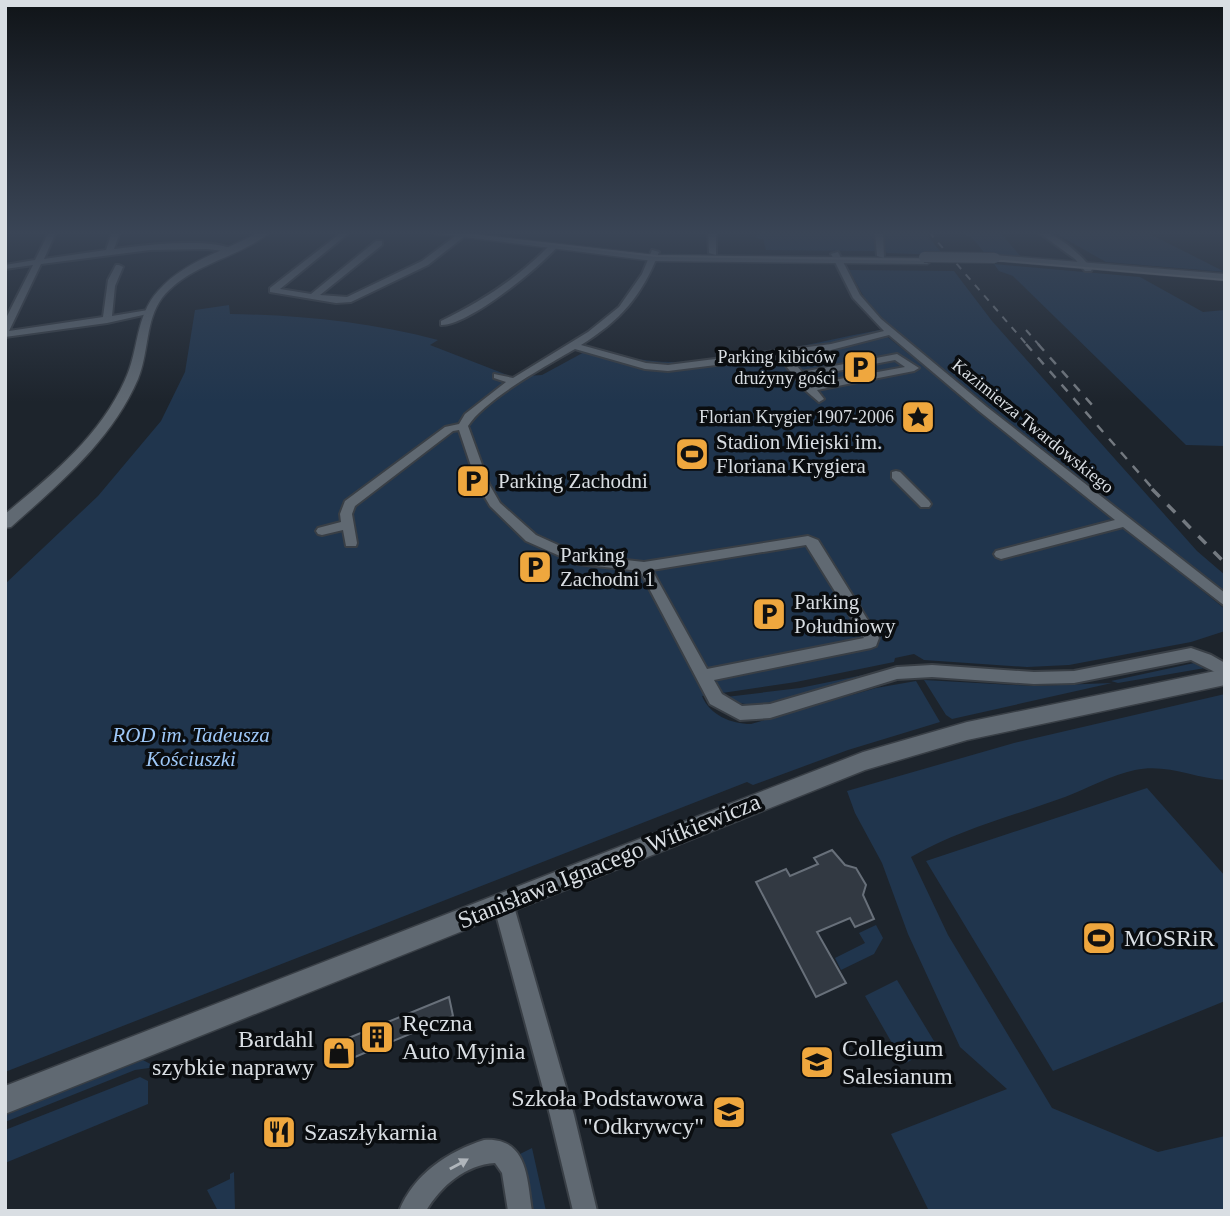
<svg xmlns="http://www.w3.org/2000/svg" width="1230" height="1216" font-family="Georgia,serif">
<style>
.green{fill:#20354d}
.building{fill:#323942;stroke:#68707a;stroke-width:2}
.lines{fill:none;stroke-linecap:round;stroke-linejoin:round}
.minor-casing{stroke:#393f46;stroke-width:4}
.tertiary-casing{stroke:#393f46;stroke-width:3}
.minor{fill:#606972;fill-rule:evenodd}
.tertiary{fill:#606972;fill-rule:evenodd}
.tram{stroke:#737980;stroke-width:2}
.rail-far2{stroke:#737980;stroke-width:2;stroke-dasharray:7 7;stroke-linecap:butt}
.rail-far1{stroke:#737980;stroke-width:2.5;stroke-dasharray:9 9;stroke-linecap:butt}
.rail{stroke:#737980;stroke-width:3.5;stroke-dasharray:11 11;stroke-linecap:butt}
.tertiary-bridge-casing{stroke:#393f46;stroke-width:12;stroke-linecap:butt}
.tertiary-bridge{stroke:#606972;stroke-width:10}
.oneway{fill:#afb5bb}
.labels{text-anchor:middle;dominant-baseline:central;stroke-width:7;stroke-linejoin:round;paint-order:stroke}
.far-poi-label{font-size:18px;fill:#d9dee3;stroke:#0a0d10;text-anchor:end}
.far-street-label{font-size:18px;fill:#d9dee3;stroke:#0a0d10}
.poi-label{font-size:21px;fill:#d9dee3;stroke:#0a0d10;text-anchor:start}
.park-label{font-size:21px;font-style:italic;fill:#9ec8f8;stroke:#0a0d10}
.near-street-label{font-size:24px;fill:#d9dee3;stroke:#0a0d10}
.near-poi-label{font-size:24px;fill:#d9dee3;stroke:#0a0d10;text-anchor:start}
</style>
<rect width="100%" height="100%" fill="#1d242c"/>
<path class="green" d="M757,232H874L875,251L766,250L763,239L756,238Z
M881,232H925L943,255L887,253L884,251Z
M963,232H1000L1021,257L986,255L975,241Z
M1053,232H1146L1225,272L1106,262Z
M994,264L1140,277L1203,312L1225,310V446L1186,445L1013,276L999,271Z
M849,270L954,271L992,321L1197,551L1225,575V595L1054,460L885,321L865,299Z
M229,305L230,314C301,315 369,322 438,340L430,345L520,380L527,376L542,375L588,350C616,355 644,362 672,362C742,362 812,343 879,330L1225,609V631L1191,642L1069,665L1027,667L924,660L914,654L895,658L894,662L796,682L702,696C710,715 731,724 751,724L876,688L916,681L940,722L848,750L753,785L747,782L5,1072V584L98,496L161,421L185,372L195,310Z
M1194,663L1205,668L1118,683L1111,681Z
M868,674C832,686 760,720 726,697L800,688Z
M924,680L1034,686L1112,683L952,719L946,715Z
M1225,694V780C1194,778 1166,763 1135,770C1112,775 1088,788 1065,797C1013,816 960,829 911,857L948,935L1052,1108L1158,1152L1225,1136V1211H929L891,1134L1007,1089L960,1047L908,934L882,863L855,813L847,791L1014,743Z
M1147,788L1225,876V1001L1053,1071L926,861Z
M876,925L883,938L874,954L841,970L835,958L865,943L859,933Z
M897,980L937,1046L904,1064L865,996Z
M141,1059L156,1067L135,1070L5,1122V1111Z
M140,1077L148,1081V1104L5,1163V1130Z
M532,1148L546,1211H532L518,1155Z
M234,1172L235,1211H218L207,1190L230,1179V1174Z"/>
<path class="building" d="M832,850L845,865L856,868L866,885L863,895L874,919L855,927L850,918L817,932L846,983L816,997L756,882L786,869L790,876L818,864L814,858Z
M449,997L453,1016L331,1067L329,1046Z"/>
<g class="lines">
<g class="minor-casing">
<path id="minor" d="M49,232H56L44,259L106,250L112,232H120L114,249C143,245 210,237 235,250L231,252L207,249L150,250L41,264L9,331L103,317L108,280L116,265H119L123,267L115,286L112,316L148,310L152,313L107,323L5,337V320L33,265L5,269V265L35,260Z
M342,232H350L280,289L311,294L376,241H382V245L320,295L347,297L422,261L458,234L465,236L428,265L351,302L336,303L270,292V288Z
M708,232H716V255L709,253Z
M875,232H883L884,258L877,256Z
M1038,232C1057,232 1080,254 1092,269L1091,271H1085L1075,259Z
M550,245L557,247C539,268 468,326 441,325V321C482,301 518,278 550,245Z
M652,250L659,252C642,296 621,320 581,345L646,363L668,365L831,344L884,331L853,298L831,254L838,252L860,295L881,319L987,407L1225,593V606L1123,527L1001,559L996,557L994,554L996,551L1115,520L979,411L889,335L831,350L788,355L802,372L897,354L919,368L914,371L817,390L824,399L819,402L805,390L779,357L668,371L645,369L575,349C547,365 484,400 468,426L489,484L500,503L536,535L580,555L644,562L808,536L818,540L879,638L876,646L871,648L714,680L722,694L742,706L770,704L897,667L932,665L1034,672L1074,671L1191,648L1211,655L1225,663V677L1191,660L1074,683L1034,684L932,677L897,679L770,718L740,720L710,704L640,571L578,564L526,541L490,506L477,484L459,430L453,431L355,506L352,514L357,543L356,546H346L343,530L322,535L318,534L316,531L318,528L341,522L340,514L345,501L445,427L459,424L465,414L506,382L494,378V374L513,378L588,332L619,307L642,274ZM895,360L905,367L812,384L806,377ZM806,545L864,638L707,669L652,570Z
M896,471L900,472L929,501L931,504L929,507H921L892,478V472Z
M503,893L510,896L513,903L574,1115L597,1211H573L550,1115L493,903L496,896Z
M484,1140C528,1137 527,1179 532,1211H508L502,1173L495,1163C465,1165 441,1186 426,1211H399C414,1174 447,1152 484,1140Z"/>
</g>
<g class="tertiary-casing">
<path id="tertiary" d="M259,232H270C238,259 190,263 162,298C145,321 149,353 138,379C112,440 59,484 11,527L5,528V514C51,476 100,436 125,380C139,351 135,316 158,291C184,261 225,251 259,232Z
M425,232H455L653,255L927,258L932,261L927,264L653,261Z
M995,255L1225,274V280L992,260V256Z
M1225,669V685L967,740L865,770L5,1114V1086L863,752L967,722Z"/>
</g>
<use href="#minor" class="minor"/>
<use href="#tertiary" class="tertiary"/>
<path class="tram" d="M447,232L656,256L1004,261L1225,280"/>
<path class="rail-far2" d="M929,232L1028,346
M1026,330L1040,346"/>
<path class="rail-far1" d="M1026,344L1154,490
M1038,344L1093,406"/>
<path class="rail" d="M1152,489L1225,563"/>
<g class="tertiary-bridge-casing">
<path id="tertiary-bridge" d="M924,257L995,258"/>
</g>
<use href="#tertiary-bridge" class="tertiary-bridge"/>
</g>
<defs><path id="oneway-solid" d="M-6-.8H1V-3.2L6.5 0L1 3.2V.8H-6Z" transform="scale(1.75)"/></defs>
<use class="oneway" href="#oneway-solid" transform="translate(459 1164) rotate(-29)"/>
<linearGradient id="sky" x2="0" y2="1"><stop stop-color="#101418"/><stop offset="0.58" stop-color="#3a4556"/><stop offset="1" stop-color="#3a4556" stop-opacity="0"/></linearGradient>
<rect width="1230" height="402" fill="url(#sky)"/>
<defs>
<g id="parking-square" transform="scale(1.75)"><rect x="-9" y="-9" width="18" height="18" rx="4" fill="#efa73e" stroke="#0a0d10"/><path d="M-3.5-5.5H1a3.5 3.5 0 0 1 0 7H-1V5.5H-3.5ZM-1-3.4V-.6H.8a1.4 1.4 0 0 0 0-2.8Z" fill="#111"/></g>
<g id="sight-square" transform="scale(1.75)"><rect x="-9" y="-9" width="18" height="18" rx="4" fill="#efa73e" stroke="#0a0d10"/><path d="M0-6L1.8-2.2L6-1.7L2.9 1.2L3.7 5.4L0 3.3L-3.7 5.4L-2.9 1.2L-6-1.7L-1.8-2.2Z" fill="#111"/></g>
<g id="stadium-square" transform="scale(1.75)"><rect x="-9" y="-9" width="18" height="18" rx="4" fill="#efa73e" stroke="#0a0d10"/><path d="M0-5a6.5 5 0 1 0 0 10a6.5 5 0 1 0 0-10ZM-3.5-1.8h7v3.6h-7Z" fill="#111"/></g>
<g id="building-square" transform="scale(1.75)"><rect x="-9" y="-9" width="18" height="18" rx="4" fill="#efa73e" stroke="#0a0d10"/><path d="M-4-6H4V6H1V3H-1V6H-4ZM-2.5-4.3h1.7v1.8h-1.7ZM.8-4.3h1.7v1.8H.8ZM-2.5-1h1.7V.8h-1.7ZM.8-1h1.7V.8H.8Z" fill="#111"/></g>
<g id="shop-square" transform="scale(1.75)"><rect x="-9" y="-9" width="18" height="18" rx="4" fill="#efa73e" stroke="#0a0d10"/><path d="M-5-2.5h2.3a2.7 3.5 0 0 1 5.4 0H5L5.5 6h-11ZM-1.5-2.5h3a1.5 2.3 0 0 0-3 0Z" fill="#111"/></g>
<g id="school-square" transform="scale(1.75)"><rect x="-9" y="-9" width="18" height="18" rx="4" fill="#efa73e" stroke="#0a0d10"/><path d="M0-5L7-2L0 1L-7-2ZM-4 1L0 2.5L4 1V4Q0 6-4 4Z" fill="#111"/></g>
<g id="restaurant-square" transform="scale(1.75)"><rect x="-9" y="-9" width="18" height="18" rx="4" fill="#efa73e" stroke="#0a0d10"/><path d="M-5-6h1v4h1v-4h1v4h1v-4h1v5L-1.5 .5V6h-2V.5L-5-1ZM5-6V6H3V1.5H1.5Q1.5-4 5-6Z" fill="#111"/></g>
</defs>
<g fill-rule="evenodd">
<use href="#parking-square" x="860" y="367"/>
<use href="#sight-square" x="918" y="417"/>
<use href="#stadium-square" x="692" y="454"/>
<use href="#parking-square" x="473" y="481"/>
<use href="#parking-square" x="535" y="567"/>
<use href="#parking-square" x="769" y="614"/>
<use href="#stadium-square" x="1099" y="938"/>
<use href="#building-square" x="377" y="1037"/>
<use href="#shop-square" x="339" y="1053"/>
<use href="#school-square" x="817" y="1062"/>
<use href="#school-square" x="729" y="1112"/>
<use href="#restaurant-square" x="279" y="1132"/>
</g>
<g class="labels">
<g class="far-poi-label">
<text x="836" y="357">Parking kibiców<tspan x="836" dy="21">drużyny gości</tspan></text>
<text x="894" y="417">Florian Krygier 1907-2006</text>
</g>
<g class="far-street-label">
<text transform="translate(1033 426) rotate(39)">Kazimierza Twardowskiego</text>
</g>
<g class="poi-label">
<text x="716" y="442">Stadion Miejski im.<tspan x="716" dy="24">Floriana Krygiera</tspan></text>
<text x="498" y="481">Parking Zachodni</text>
<text x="560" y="555">Parking<tspan x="560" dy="24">Zachodni 1</tspan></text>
<text x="794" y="602">Parking<tspan x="794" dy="24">Południowy</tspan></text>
</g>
<g class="park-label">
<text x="191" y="735">ROD im. Tadeusza<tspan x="191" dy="24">Kościuszki</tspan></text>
</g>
<g class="near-street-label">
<text transform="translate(609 861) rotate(-22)">Stanisława Ignacego Witkiewicza</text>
</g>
<g class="near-poi-label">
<text x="1124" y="938">MOSRiR</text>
<text x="402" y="1023">Ręczna<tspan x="402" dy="28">Auto Myjnia</tspan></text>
<text x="314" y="1039" text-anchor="end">Bardahl<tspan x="314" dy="28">szybkie naprawy</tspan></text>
<text x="842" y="1048">Collegium<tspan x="842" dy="28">Salesianum</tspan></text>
<text x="704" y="1098" text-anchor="end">Szkoła Podstawowa<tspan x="704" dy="28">"Odkrywcy"</tspan></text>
<text x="304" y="1132">Szaszłykarnia</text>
</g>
</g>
<rect width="1230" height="1216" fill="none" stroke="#d9dee3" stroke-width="14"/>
</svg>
